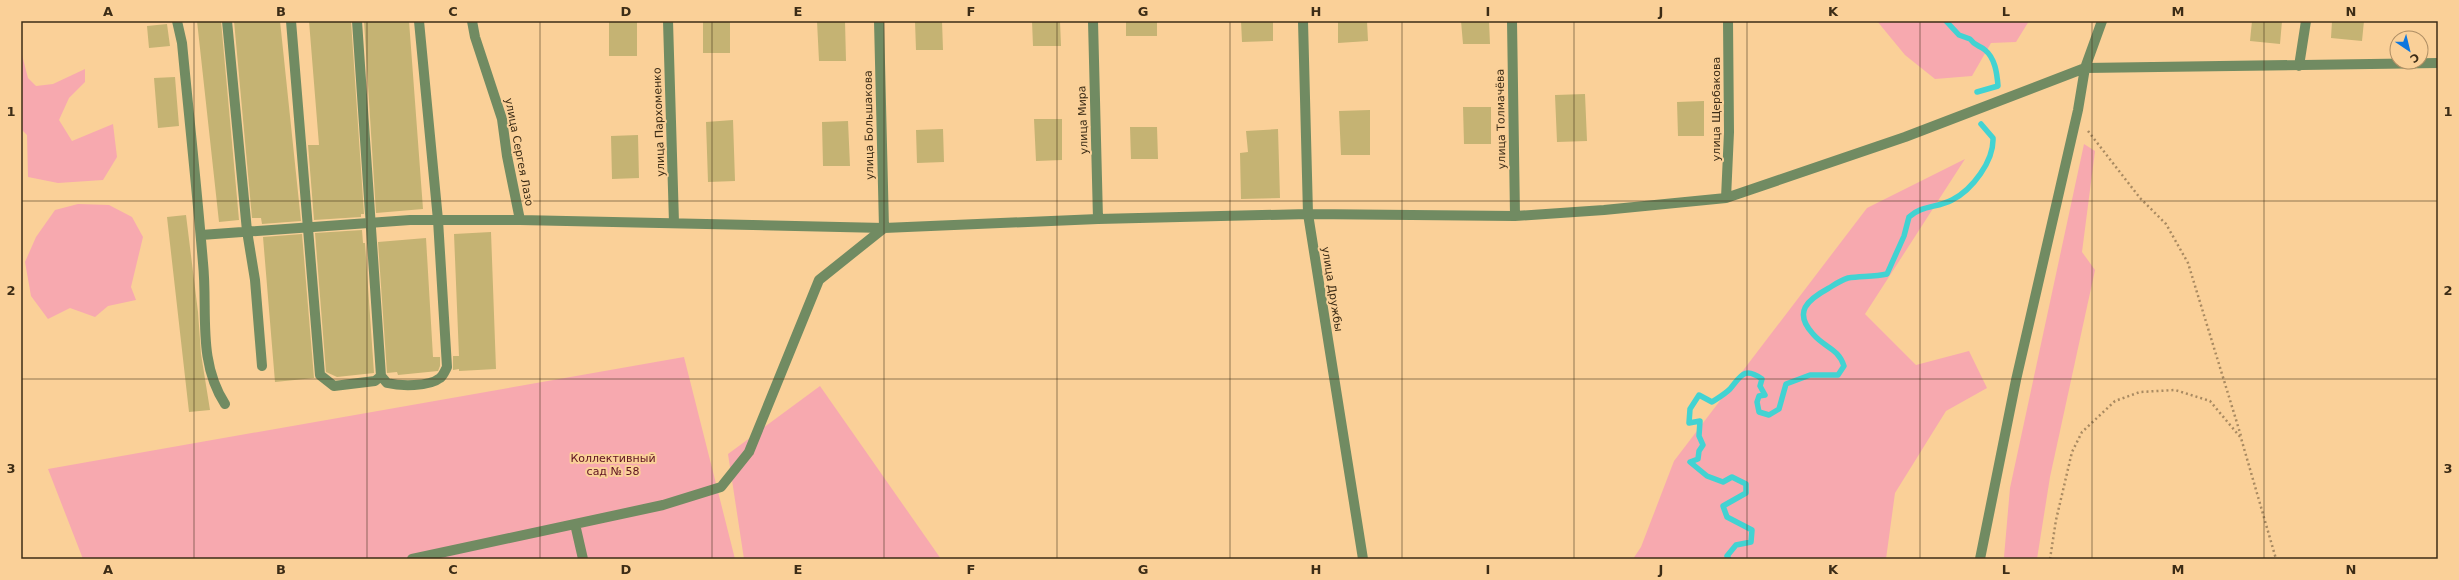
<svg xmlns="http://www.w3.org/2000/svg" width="2459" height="580" font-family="'DejaVu Sans',sans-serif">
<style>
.green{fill:#f7a9af}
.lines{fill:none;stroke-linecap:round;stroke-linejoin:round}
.stream{stroke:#42d3d2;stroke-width:5.5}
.building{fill:#c5b373}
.path{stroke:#a98a61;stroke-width:2.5;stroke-dasharray:2 3;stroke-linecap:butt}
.minor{stroke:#718b62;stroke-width:10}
.grid{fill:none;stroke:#3c2c16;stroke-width:1;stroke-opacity:0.55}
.labels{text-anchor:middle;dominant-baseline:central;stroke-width:4;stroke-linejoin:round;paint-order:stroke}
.street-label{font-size:11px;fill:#3c2c16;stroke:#fad098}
.park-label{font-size:11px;fill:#5d1121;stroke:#fad098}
.neatline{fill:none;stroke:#3c2c16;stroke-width:1.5}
.grid-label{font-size:13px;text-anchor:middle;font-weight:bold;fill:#3c2c16}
</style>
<rect width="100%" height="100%" fill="#fad098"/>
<path class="green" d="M1877,21H2029L2016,42L1991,43L1972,76L1935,79L1905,55Z
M21,51L28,78L36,86L53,84L85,69V82L69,98L59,120L72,141L113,124L117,157L103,180L58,183L28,177L27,135L21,129Z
M2084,144L2095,151L2082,252L2095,270L2050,477L2037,559H2008L2004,557L2010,488Z
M1965,159L1865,314L1916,365L1969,351L1987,388L1946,411L1895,493L1886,559H1633L1641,547L1674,461L1867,208Z
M78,204L109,205L132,217L143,237L131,287L136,300L108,306L95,317L70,308L48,319L31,296L25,262L36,237L55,210Z
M684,357L735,559H83L48,469Z
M820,386L941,559H744L728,454Z"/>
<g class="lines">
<path class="stream" d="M1946,21L1959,35L1970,39C1975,46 1979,45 1985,50C1995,58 1997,73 1998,86L1977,92
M1729,559L1727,556L1736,545L1751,542L1752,530L1727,517L1723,506L1746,493V484L1732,477L1723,482L1707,476L1690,462L1698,459L1699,451L1703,445L1699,436L1700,421L1689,423L1690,409L1699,395L1712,402C1718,398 1725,394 1730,389C1741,376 1744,366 1762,379L1760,386L1765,395L1759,396L1757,402L1759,412L1769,415L1779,409L1786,384L1810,375H1838L1844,366C1838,348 1825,348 1813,334C1793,312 1807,300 1829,288C1834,285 1841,280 1848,278C1861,276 1874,277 1887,274L1904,236L1909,217C1922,205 1937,208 1952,200C1972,190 1994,161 1993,138L1981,124"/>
</g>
<path class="building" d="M197,21H221L239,220L219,222Z
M234,21H280L301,221L262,224L261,218H252Z
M309,21H351L364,214H361V217L314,220L308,145H319Z
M364,21H409L423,209L376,213Z
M609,21H637V56H609Z
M703,21H730V53H703Z
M817,21H845L846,61H819Z
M915,21H942L943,50H916Z
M1032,21H1060L1061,46H1033Z
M1126,21H1157V36H1126Z
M1241,21H1273V41L1242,42Z
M1338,21H1367L1368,41L1338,43Z
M1461,21H1489L1490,44H1463Z
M2252,21H2282L2280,44L2250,41Z
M2332,21H2364L2362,41L2331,38Z
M167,24L170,46L149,48L147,26Z
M175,77L179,126L158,128L154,78Z
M1585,94L1587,141L1557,142L1555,95Z
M1704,101V136H1678L1677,102Z
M1463,107H1491V144H1464Z
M1370,110V155H1341L1339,111Z
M1034,119H1062V160L1036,161Z
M733,120L735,181L708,182L706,122Z
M848,121L850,166H823L822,122Z
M1130,127H1157L1158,159H1131Z
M943,129L944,162L917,163L916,130Z
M1278,129L1280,198L1241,199L1240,153L1248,152L1246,131Z
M638,135L639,178L612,179L611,136Z
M186,215L198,312L201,354L210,410L189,412L167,217Z
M362,230L363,243H365L374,373L337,377L326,372L315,233Z
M491,232L496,369L459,371V369L453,370V356H459L454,234Z
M302,234L314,378L275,382L263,237Z
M426,238L433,357H440V366L438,371L398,375L397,372L387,373L378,242Z"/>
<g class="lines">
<path class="path" d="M2088,131L2140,198L2166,224L2188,263L2241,436
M2050,559L2056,520L2072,452L2082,432L2115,401L2140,392L2175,390L2210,401L2241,438L2276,559"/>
<path class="minor" d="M177,21L182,43C189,116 197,190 203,263C208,311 197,361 225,404
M227,21L247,231L255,280L262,366
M291,21L320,375L334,386L375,381L381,376
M357,21L381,376L387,383C400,386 429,387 440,378C443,376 445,371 447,367L438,220L419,21
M472,21L475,37L502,119L507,156L520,220
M668,21L674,223
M1093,21L1098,219
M1303,21L1308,214L1363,559
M1512,21L1515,216
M2299,66L2306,21
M1726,198L1729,132L1728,21
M201,235L410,220H520L884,228L1098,219L1308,214L1515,216L1604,210L1726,198L1905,137L2085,68L2438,63
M575,524L583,559
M412,559L663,505L721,487L749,452L819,280L884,228L879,21
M1980,559L2016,380L2078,110L2085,68L2102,21"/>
</g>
<path class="grid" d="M194,21V559M367,21V559M540,21V559M712,21V559M884,21V559M1057,21V559M1230,21V559M1402,21V559M1574,21V559M1747,21V559M1920,21V559M2092,21V559M2264,21V559M21,201H2438M21,379H2438"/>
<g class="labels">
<g class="street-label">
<text transform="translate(1716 109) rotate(-90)">улица Щербакова</text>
<text transform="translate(1501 119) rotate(-91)">улица Толмачёва</text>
<text transform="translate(1083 120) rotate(-92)">улица Мира</text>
<text transform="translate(659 122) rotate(-92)">улица Пархоменко</text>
<text transform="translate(869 125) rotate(-91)">улица Большакова</text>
<text transform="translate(519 152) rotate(79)">улица Сергея Лазо</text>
<text transform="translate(1332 289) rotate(81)">улица Дружбы</text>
</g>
<g class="park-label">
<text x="613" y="458">Коллективный<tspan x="613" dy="13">сад № 58</tspan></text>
</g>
</g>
<rect width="2459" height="580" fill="none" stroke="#fad098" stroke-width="44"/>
<g transform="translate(2409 50) rotate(145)"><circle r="19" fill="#fad098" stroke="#ae8e64"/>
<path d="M0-3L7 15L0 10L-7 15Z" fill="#0e77de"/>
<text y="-6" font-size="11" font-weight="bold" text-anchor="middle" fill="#3c2c16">С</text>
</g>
<rect x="22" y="22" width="2415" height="536" class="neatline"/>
<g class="grid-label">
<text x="108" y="16">A</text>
<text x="281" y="16">B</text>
<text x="453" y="16">C</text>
<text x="626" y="16">D</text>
<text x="798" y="16">E</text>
<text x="971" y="16">F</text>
<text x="1143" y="16">G</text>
<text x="1316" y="16">H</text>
<text x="1488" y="16">I</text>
<text x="1661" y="16">J</text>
<text x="1833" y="16">K</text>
<text x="2006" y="16">L</text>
<text x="2178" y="16">M</text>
<text x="2351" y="16">N</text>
<text x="11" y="116">1</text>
<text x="2448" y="116">1</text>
<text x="11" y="295">2</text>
<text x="2448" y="295">2</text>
<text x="11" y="473">3</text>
<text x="2448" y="473">3</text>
<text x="108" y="574">A</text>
<text x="281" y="574">B</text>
<text x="453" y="574">C</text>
<text x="626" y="574">D</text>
<text x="798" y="574">E</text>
<text x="971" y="574">F</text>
<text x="1143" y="574">G</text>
<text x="1316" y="574">H</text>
<text x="1488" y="574">I</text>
<text x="1661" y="574">J</text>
<text x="1833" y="574">K</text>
<text x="2006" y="574">L</text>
<text x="2178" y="574">M</text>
<text x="2351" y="574">N</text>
</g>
</svg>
